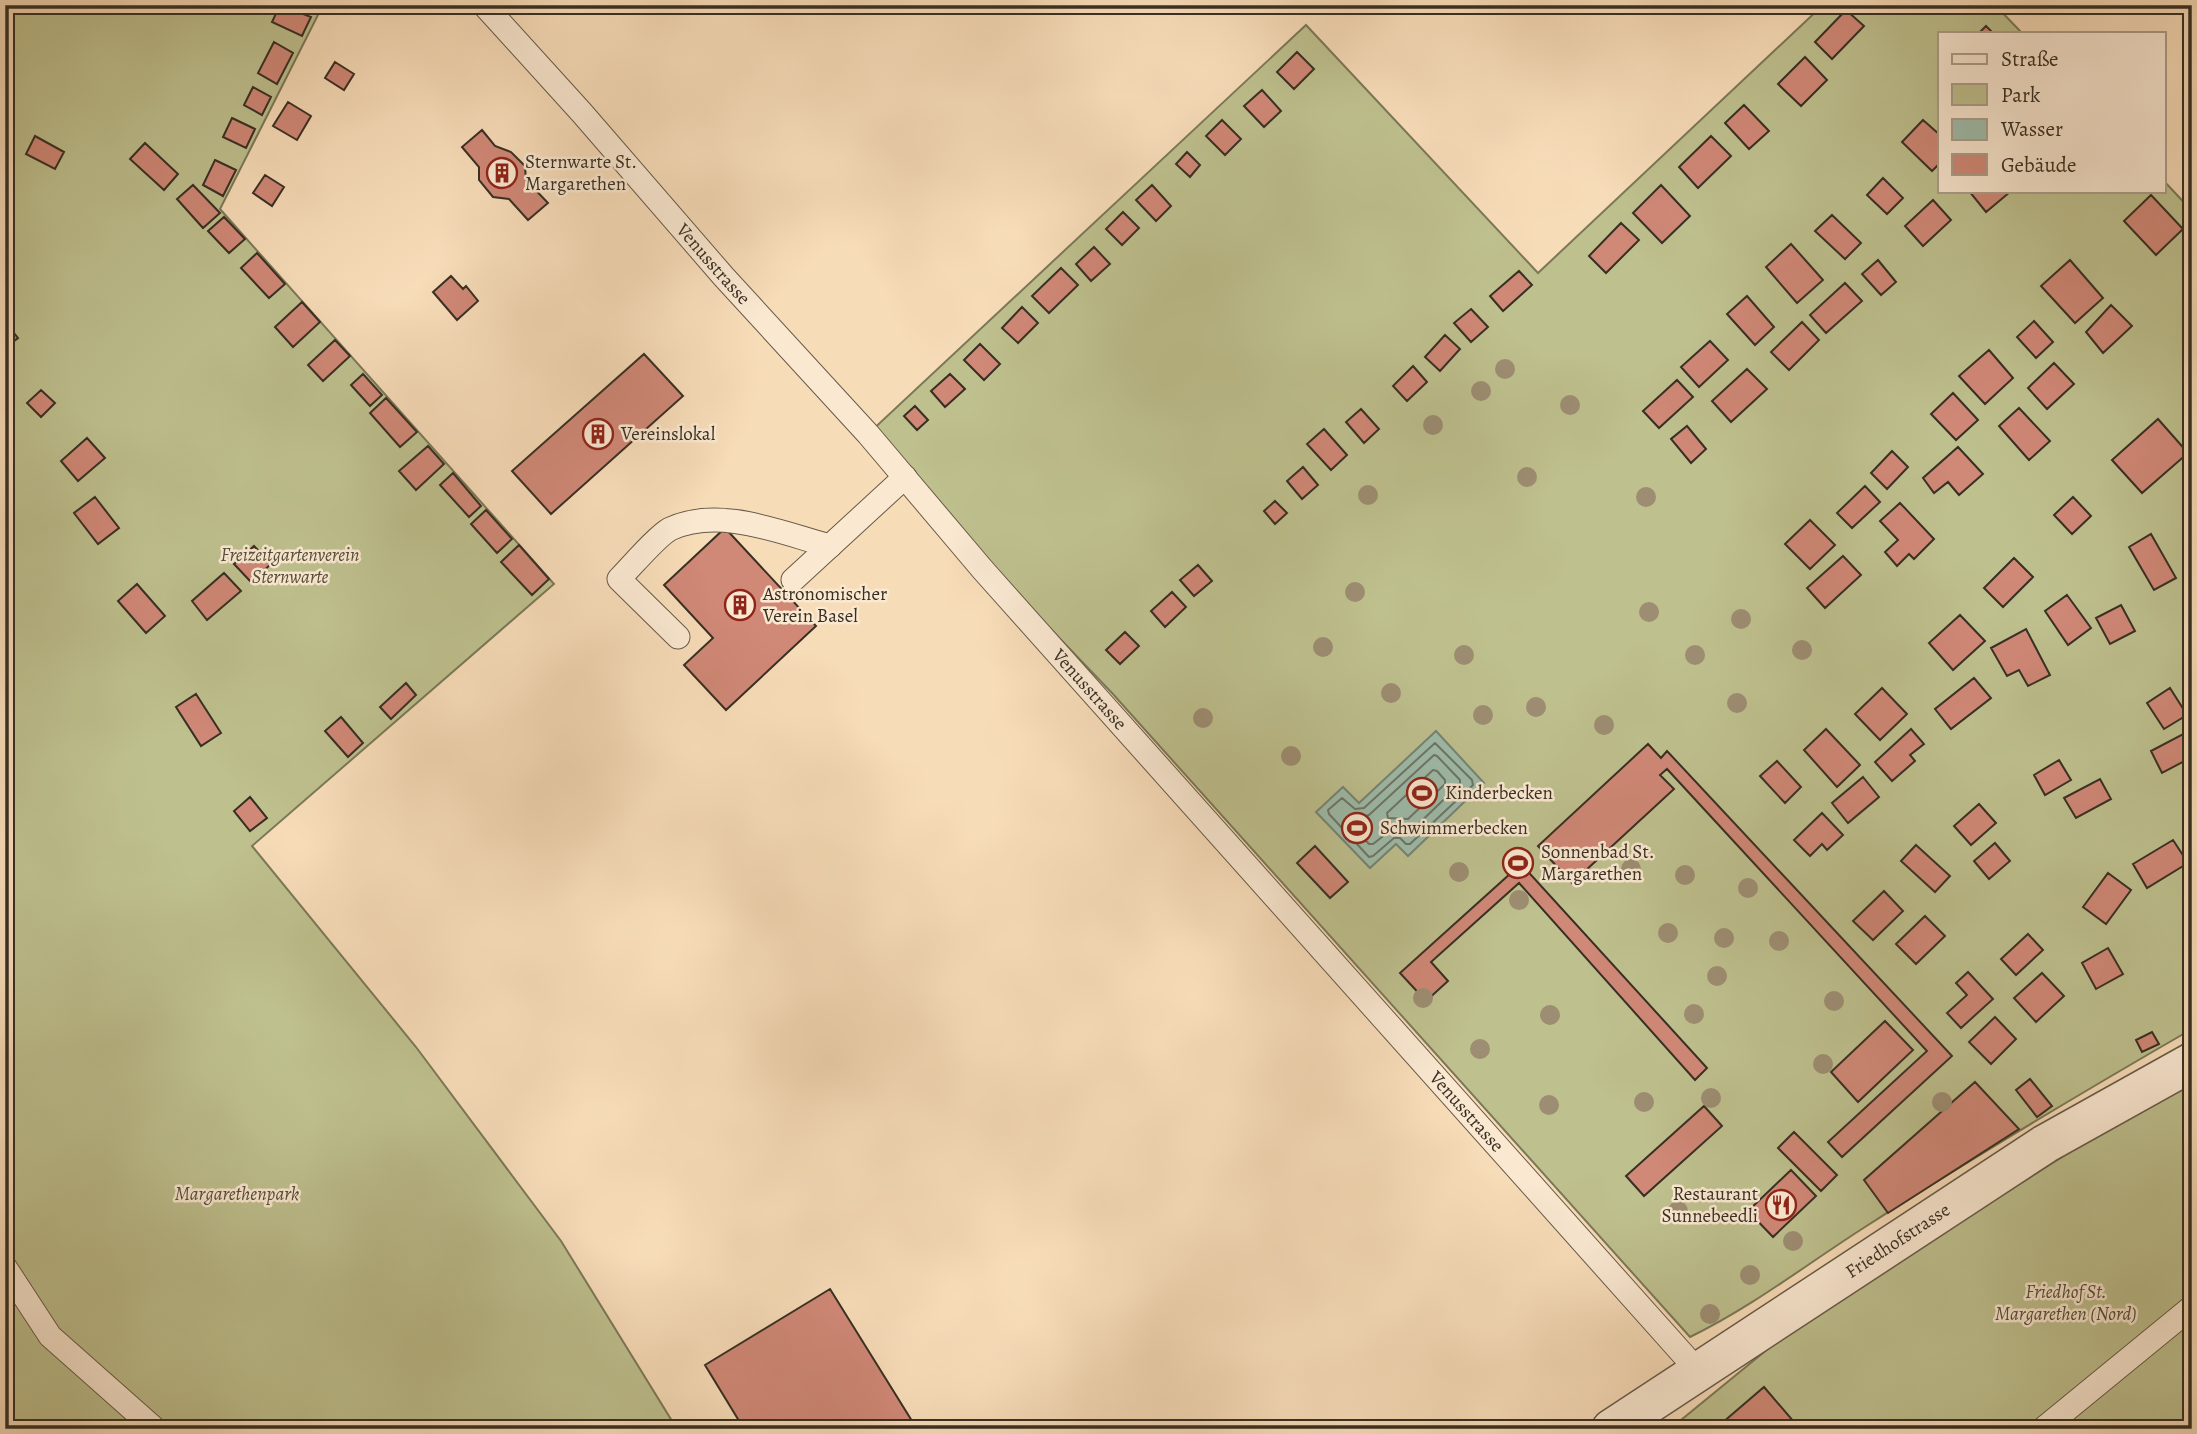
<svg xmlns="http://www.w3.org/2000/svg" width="2197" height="1434" font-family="Alegreya,serif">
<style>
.green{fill:#bec08e;stroke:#7b7858;stroke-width:2}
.water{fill:#9ebcab;stroke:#758475;stroke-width:2}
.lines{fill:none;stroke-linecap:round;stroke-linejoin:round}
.shore{stroke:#6b7667;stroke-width:2}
.building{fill:#d08877;stroke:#382f23;stroke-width:2}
.lane-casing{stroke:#685a48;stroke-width:25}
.street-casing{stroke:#685a48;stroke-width:41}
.lane{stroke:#fae8d1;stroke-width:23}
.street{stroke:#fae8d1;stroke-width:38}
.tree{fill:#9d8d72}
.labels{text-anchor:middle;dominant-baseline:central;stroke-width:5;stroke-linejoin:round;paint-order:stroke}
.poi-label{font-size:19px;fill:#382f23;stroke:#fae8d1;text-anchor:start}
.street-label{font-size:19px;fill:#382f23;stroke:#fae8d1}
.park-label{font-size:19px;font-style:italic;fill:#534c38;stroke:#fae8d1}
</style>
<rect width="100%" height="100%" fill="#f7dcb8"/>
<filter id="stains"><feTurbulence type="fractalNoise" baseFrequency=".00286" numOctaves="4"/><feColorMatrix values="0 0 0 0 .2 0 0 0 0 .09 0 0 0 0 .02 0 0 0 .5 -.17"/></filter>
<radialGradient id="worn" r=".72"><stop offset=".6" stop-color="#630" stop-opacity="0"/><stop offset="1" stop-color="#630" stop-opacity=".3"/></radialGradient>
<path class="green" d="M5,5H323L220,209L554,584L252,846L416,1047L561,1241L677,1429H5Z
M1823,5H1995L2022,33H1940V191H2164V181L2192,211V1029C2081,1093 1972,1158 1865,1227C1807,1264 1752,1307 1690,1337L1112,693L905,477L868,434L1306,25L1538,273Z
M2192,1074V1429H1670L1791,1330Z"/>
<path class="water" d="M1436,731L1484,783L1408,856L1396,844L1370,868L1316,812L1343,787L1359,803Z"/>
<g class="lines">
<path class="shore" d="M1435,743L1472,780L1473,785L1410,844H1406L1400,838H1394L1373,856L1369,857L1329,814L1328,810L1342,798L1355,809L1364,808Z
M1434,755L1437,756L1460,780V784L1410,832L1391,830L1373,844H1369L1349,823L1348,819L1361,818L1369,815Z
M1433,770L1437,771L1445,780V784L1408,819L1388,818L1387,813Z"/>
</g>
<path class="building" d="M280,5L311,17L302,36L272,22Z
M1846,10L1864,26L1832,59L1815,42Z
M1986,26L1993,33H1979Z
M274,42L293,53L277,84L258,73Z
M1297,52L1314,69L1294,89L1277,72Z
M1805,57L1827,80L1801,106L1778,84Z
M335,62L354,74L344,90L325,78Z
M253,87L271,97L262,115L244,105Z
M1262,90L1281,111L1264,127L1244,106Z
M288,102L311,116L297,140L273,126Z
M1744,105L1769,131L1749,149L1725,123Z
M232,118L255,129L246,148L223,137Z
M1222,120L1241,139L1225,155L1206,136Z
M1923,120L1940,135V163L1932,171L1902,142Z
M482,130L495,146L511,152L525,166L526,180L548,203L528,220L509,199L493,197L479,180V167L462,147Z
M35,136L64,152L55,169L26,154Z
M1711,136L1731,156L1698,188L1679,167Z
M145,143L178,174L164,190L130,159Z
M1187,152L1200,165L1190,177L1176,164Z
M215,160L236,170L223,196L203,185Z
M265,175L284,187L272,206L253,193Z
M1883,178L1903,198L1887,214L1867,195Z
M193,185L220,213L203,228L177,199Z
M1152,185L1171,206L1156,221L1136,200Z
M1661,185L1690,216L1662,243L1633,213Z
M1969,191H2009L2010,192L1986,212Z
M2151,195L2183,229L2156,255L2124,221Z
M1933,200L1951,220L1923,246L1905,226Z
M1123,212L1139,228L1122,245L1106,229Z
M1832,215L1861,243L1845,259L1815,231Z
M224,217L245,239L229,253L208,231Z
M1621,223L1639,240L1606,273L1589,256Z
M1791,244L1823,280L1797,303L1766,267Z
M1094,247L1110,264L1091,281L1076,264Z
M257,253L285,284L269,298L241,268Z
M1878,260L1896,282L1881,295L1862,274Z
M2070,260L2103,298L2075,323L2041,286Z
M1061,268L1078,285L1049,313L1032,296Z
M1519,271L1532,285L1503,311L1490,296Z
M451,276L463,289L466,286L478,301L457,320L433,292Z
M1845,283L1862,301L1826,333L1810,315Z
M1747,296L1774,327L1755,345L1727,314Z
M302,302L320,322L293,347L275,327Z
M2111,305L2132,326L2103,353L2086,332Z
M1022,307L1038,323L1018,343L1002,328Z
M1471,309L1488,327L1471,342L1454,323Z
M2034,321L2053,342L2036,358L2017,337Z
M5,322L18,338L5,348Z
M1802,322L1819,340L1789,370L1771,352Z
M1445,335L1460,349L1440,371L1425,357Z
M335,340L350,356L323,381L308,365Z
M1710,341L1728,360L1699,387L1681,367Z
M980,344L1000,364L984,380L964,360Z
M1989,350L2013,378L1985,404L1959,376Z
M644,354L683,396L551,514L512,471Z
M2054,363L2074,384L2047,409L2028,388Z
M1413,366L1427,382L1407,401L1393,386Z
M1747,369L1767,389L1731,422L1712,401Z
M363,374L382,395L370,406L351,385Z
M950,374L965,389L945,407L931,391Z
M1677,380L1693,397L1659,428L1643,411Z
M41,390L55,403L41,417L27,403Z
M1953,393L1978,420L1956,440L1931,414Z
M386,398L417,432L400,447L370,413Z
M915,406L928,420L917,430L904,416Z
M2019,408L2050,441L2029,460L1999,426Z
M1361,409L1379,429L1364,443L1346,422Z
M2158,419L2188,453L2142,493L2112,460Z
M1687,426L1706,449L1691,463L1671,439Z
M1324,429L1347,455L1331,470L1307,444Z
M87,438L105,458L78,481L61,461Z
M428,446L444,464L416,490L399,471Z
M1958,447L1983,474L1959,495L1948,482L1934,493L1923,478Z
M1892,451L1908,467L1887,489L1871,473Z
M1303,467L1318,485L1302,499L1287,481Z
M453,473L481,506L469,517L440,485Z
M1865,486L1880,502L1852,528L1837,513Z
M95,497L119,528L98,544L74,513Z
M2073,497L2091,516L2072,534L2054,515Z
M1275,501L1287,513L1275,524L1264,511Z
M1900,503L1934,539L1914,559L1909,554L1897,566L1885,552L1898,540L1880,521Z
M486,510L512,539L497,553L471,524Z
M1810,520L1835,545L1810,569L1785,544Z
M725,528L816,626L726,710L684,665L713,638L664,585Z
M2151,534L2176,578L2154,590L2129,547Z
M519,545L549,579L532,595L501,562Z
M254,546L271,564L251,582L234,564Z
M1843,556L1861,575L1825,608L1807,588Z
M2014,558L2033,577L2003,607L1984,588Z
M1198,565L1212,581L1194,596L1180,580Z
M224,573L241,591L207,620L192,601Z
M137,584L165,616L146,633L118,601Z
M1172,592L1186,607L1165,627L1151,611Z
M2067,595L2091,628L2068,645L2045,611Z
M2121,605L2135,631L2110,644L2096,618Z
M1960,615L1985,641L1953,670L1929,643Z
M2026,629L2050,675L2028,686L2019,670L2007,676L1991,648Z
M1125,632L1139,646L1120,664L1106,650Z
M1974,678L1991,698L1951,729L1935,709Z
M406,683L416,695L391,719L380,707Z
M1882,688L1907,714L1880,740L1855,714Z
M2170,688L2187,715L2164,729L2147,703Z
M196,694L221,733L201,746L176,707Z
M341,717L363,743L348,757L325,731Z
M1826,729L1860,765L1837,787L1804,750Z
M1911,729L1924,744L1910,755L1915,761L1892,781L1875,762Z
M2187,732L2192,741V757L2162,773L2151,751Z
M1648,744L1661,758L1667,751L1952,1056L1842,1157L1828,1142L1927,1051L1667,769L1660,775L1674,789L1572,883L1538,846Z
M2059,760L2071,780L2045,795L2034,775Z
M1777,761L1801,787L1785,803L1760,776Z
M1863,777L1879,797L1848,823L1832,803Z
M2100,779L2111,799L2076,818L2064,798Z
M250,797L267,818L250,831L234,811Z
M1979,804L1996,823L1971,845L1954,826Z
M1822,813L1843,835L1827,850L1822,844L1810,856L1794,840Z
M2173,840L2188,863L2147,888L2133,864Z
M1995,843L2010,861L1989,879L1974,861Z
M1916,845L1950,876L1935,892L1901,861Z
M1315,846L1348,882L1330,898L1297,863Z
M1521,864L1707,1068L1695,1080L1519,883L1431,962L1448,981L1426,1001L1400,973Z
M2108,873L2131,890L2106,924L2083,907Z
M1884,891L1903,911L1873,940L1853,921Z
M1925,916L1945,936L1916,964L1896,944Z
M2028,934L2043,950L2016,975L2001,959Z
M2108,948L2123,974L2096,989L2082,963Z
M1968,972L1993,999L1961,1028L1947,1013L1967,995L1956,983Z
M2042,973L2064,996L2036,1022L2014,998Z
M1995,1017L2016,1039L1991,1064L1969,1042Z
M1885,1021L1913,1050L1858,1102L1831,1072Z
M2152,1032L2159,1044L2142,1052L2136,1040Z
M2030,1079L2052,1106L2037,1117L2016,1090Z
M1975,1082L2019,1129L1888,1213L1864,1180Z
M1704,1106L1722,1126L1644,1196L1626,1176Z
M1794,1132L1837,1175L1821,1191L1778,1148Z
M1791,1170L1816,1196L1773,1237L1748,1211Z
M830,1289L917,1429H744L705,1365Z
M1764,1387L1800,1429H1715Z"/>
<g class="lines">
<g class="lane-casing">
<g id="lane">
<path id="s1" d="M484,5L582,113L724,277L868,434L983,570L1698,1371"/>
<path d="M793,580L905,477"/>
<path d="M678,637L619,579C631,567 657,536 670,529C720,506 781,533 830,546"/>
<path d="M5,1267L50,1336L155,1429"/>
<path d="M2043,1429L2192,1307"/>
</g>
</g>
<g class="street-casing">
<g id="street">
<path id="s2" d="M1611,1429L2045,1144L2192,1062"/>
</g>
</g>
<use href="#lane" class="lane"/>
<use href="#street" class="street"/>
</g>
<g class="tree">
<circle cx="1505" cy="369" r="10"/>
<circle cx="1481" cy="391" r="10"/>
<circle cx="1570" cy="405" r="10"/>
<circle cx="1433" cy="425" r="10"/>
<circle cx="1527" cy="477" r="10"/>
<circle cx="1368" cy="495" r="10"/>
<circle cx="1646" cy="497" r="10"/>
<circle cx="1355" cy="592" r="10"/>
<circle cx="1649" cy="612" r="10"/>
<circle cx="1741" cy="619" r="10"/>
<circle cx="1323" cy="647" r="10"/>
<circle cx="1802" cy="650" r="10"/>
<circle cx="1464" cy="655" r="10"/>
<circle cx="1695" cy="655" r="10"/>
<circle cx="1391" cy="693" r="10"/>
<circle cx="1737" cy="703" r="10"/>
<circle cx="1536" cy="707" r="10"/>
<circle cx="1483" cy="715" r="10"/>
<circle cx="1203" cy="718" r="10"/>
<circle cx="1604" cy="725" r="10"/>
<circle cx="1291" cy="756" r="10"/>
<circle cx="1631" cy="869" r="10"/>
<circle cx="1459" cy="872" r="10"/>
<circle cx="1685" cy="875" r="10"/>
<circle cx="1748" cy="888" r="10"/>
<circle cx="1519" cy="900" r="10"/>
<circle cx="1668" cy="933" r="10"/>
<circle cx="1724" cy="938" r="10"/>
<circle cx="1779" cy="941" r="10"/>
<circle cx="1717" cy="976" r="10"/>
<circle cx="1423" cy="998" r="10"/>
<circle cx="1834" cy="1001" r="10"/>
<circle cx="1694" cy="1014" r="10"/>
<circle cx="1550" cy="1015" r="10"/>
<circle cx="1480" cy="1049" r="10"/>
<circle cx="1823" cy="1064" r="10"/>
<circle cx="1711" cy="1098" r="10"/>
<circle cx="1644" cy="1102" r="10"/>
<circle cx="1942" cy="1102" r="10"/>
<circle cx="1549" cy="1105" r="10"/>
<circle cx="1678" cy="1211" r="10"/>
<circle cx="1793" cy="1241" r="10"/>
<circle cx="1750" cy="1275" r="10"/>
<circle cx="1710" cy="1314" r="10"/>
</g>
<defs>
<g id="building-ring" transform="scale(1.575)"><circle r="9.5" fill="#fae8d1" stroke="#8f2418" stroke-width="1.5"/><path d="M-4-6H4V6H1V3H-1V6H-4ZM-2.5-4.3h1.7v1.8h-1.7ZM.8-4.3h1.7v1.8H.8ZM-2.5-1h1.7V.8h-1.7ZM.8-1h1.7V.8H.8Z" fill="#8f2418"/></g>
<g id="stadium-ring" transform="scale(1.575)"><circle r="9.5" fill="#fae8d1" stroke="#8f2418" stroke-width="1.5"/><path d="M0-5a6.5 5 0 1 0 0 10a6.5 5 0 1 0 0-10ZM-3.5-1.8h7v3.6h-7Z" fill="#8f2418"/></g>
<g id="restaurant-ring" transform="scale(1.575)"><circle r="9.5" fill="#fae8d1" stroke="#8f2418" stroke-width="1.5"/><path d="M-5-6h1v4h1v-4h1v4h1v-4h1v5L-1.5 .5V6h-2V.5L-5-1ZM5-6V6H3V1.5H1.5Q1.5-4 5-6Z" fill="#8f2418"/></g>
</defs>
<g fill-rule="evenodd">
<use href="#building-ring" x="502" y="173"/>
<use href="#building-ring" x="598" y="434"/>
<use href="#building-ring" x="740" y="605"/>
<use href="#stadium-ring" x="1422" y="793"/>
<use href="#stadium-ring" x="1357" y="828"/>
<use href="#stadium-ring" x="1518" y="863"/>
<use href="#restaurant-ring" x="1781" y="1205"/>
</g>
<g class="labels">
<g class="poi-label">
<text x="525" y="162">Sternwarte St.<tspan x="525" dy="22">Margarethen</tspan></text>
<text x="621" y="434">Vereinslokal</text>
<text x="763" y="594">Astronomischer<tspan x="763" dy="22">Verein Basel</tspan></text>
<text x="1445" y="793">Kinderbecken</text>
<text x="1380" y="828">Schwimmerbecken</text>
<text x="1541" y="852">Sonnenbad St.<tspan x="1541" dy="22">Margarethen</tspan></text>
<text x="1758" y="1194" text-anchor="end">Restaurant<tspan x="1758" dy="22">Sunnebeedli</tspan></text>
</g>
<g class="street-label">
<text stroke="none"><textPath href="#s1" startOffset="346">Venusstrasse</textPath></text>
<text stroke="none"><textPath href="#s1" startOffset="914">Venusstrasse</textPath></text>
<text stroke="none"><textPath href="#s1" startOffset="1480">Venusstrasse</textPath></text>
<text stroke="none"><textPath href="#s2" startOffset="343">Friedhofstrasse</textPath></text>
</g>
<g class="park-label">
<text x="290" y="555">Freizeitgartenverein<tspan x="290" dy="22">Sternwarte</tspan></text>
<text x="237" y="1194">Margarethenpark</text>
<text x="2066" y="1292">Friedhof St.<tspan x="2066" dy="22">Margarethen (Nord)</tspan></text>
</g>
</g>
<rect width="2197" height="1434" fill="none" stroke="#f7dcb8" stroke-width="28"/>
<rect x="7" y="7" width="2183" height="1420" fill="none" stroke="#382f23" stroke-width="3.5"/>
<rect x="14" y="14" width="2169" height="1406" fill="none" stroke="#382f23" stroke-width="2"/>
<rect x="1938" y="32" width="228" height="161" fill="#fae8d1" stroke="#ac9e8b" stroke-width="2"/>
<rect x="1952" y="54" width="35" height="10" fill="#fae8d1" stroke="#ac9e8b" stroke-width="2"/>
<text x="2001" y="66" font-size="21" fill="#382f23">Straße</text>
<rect x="1952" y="84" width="35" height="21" fill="#bec08e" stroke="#ac9e8b" stroke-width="2"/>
<text x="2001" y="102" font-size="21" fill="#382f23">Park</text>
<rect x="1952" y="119" width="35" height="21" fill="#9ebcab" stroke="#ac9e8b" stroke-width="2"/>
<text x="2001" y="136" font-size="21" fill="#382f23">Wasser</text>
<rect x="1952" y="154" width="35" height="21" fill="#d08877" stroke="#ac9e8b" stroke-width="2"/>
<text x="2001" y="172" font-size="21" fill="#382f23">Gebäude</text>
<rect width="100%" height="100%" filter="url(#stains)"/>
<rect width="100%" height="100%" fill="url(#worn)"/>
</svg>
